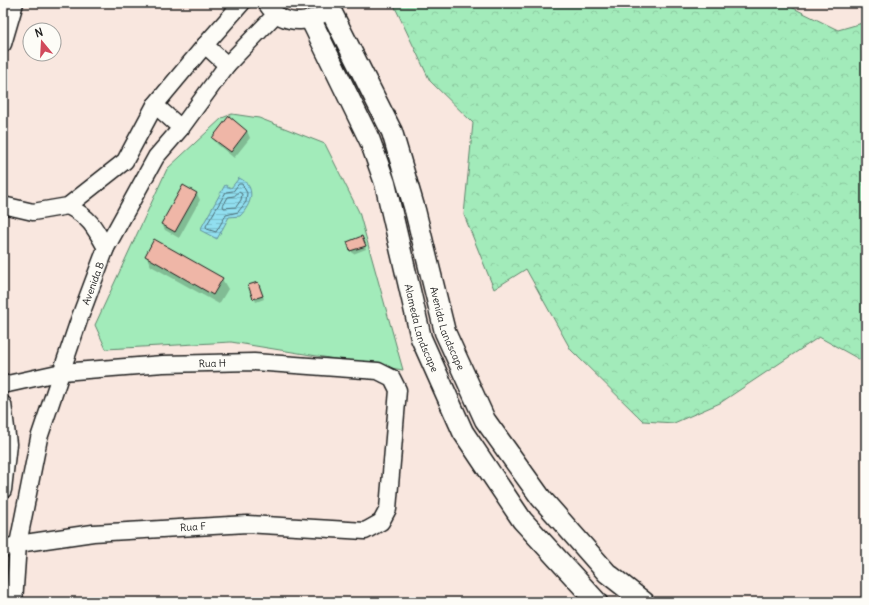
<svg xmlns="http://www.w3.org/2000/svg" width="869" height="605" font-family="Delius,sans-serif">
<style>
.forest{fill:url(#forest-crowns);stroke:#5f846b}
.pitch{fill:#a2ebba;stroke:#5f846b}
.water{fill:url(#water-rules);stroke:#62919b}
.shadow{fill:#0003}
.lines{fill:none;stroke-linecap:round;stroke-linejoin:round}
.shore{stroke:#4b6a71;stroke-width:1}
.building{fill:#efb6a7;stroke:#1c1c1c}
.minor-casing{stroke:#1c1c1c;stroke-width:19}
.tertiary-casing{stroke:#1c1c1c;stroke-width:23}
.minor{stroke:#fdfcf7;stroke-width:16}
.tertiary{stroke:#fdfcf7;stroke-width:20}
.labels{text-anchor:middle;dominant-baseline:central;stroke-width:3;stroke-linejoin:round;paint-order:stroke}
.street-label{font-size:10px;fill:#1c1c1c;stroke:#fdfcf7}
</style>
<defs>
<pattern id="forest-crowns" width="20" height="18" patternUnits="userSpaceOnUse"><rect width="20" height="18" fill="#a2ebba"/><path d="M2 6a3 3 0 1 1 6 0M12 15a3 3 0 1 1 6 0" fill="none" stroke="#8bc99f"/></pattern>
<pattern id="water-rules" width="6" height="5" patternUnits="userSpaceOnUse"><rect width="6" height="5" fill="#91dff0"/><path d="M0 2.5h6" fill="none" stroke="#7cbfcd"/></pattern>
</defs>
<rect width="100%" height="100%" fill="#f9e7df"/>
<filter id="ink" filterUnits="userSpaceOnUse"><feTurbulence type="fractalNoise" baseFrequency=".025" numOctaves="2"/><feDisplacementMap in="SourceGraphic" scale="8" xChannelSelector="R" yChannelSelector="G"/><feConvolveMatrix kernelMatrix="1 2 1 2 8 2 1 2 1" color-interpolation-filters="sRGB"/></filter>
<g filter="url(#ink)">
<path class="forest" d="M393,3H783L838,30L866,22V363L819,337L720,403L674,423L643,421L571,350L526,269L494,289L464,215L473,123L430,81Z"/>
<path class="pitch" d="M232,114L259,118L325,144L359,212L403,370L231,342L106,349L95,325L167,169L222,118Z"/>
<path class="water" d="M239,178C257,186 252,204 240,216L229,217L217,239L200,230L225,185L231,188Z"/>
<path class="shadow" d="M247,131L250,138L234,158L217,144L213,138Z
M183,186L197,194L200,200L179,238L165,230L162,224Z
M363,240L366,249L353,254L348,242Z
M146,256L222,279L228,289L219,304L151,266Z
M249,286H259L264,299L256,302Z"/>
<g class="lines">
<path class="shore" d="M239,184H242L247,193L246,202L238,212L226,215L216,232L207,229L206,226L226,192L233,191Z
M239,192L242,194L241,200L236,207L224,208L223,206L228,197L234,196Z"/>
</g>
<path class="building" d="M229,116L247,131L231,152L212,138Z
M183,185L197,193L175,232L161,224Z
M362,236L366,246L350,251L347,242Z
M154,239L223,278L213,295L145,256Z
M258,282L263,296L253,299L248,285Z"/>
<g class="lines">
<g class="minor-casing">
<g id="minor">
<path d="M266,3C282,29 318,25 335,3"/>
<path d="M3,44L15,3"/>
<path d="M205,45L227,65"/>
<path d="M155,105L181,128"/>
<path d="M3,205L33,212L68,206L125,161L155,105L205,45L242,3"/>
<path d="M68,206C90,218 94,226 106,248"/>
<path id="s1" d="M3,385L62,372L163,364L254,362L378,371L392,378L398,390L388,509L381,522L365,531L247,524L93,533L18,544L3,549"/>
<path d="M3,404L8,444L3,490"/>
<path id="s2" d="M14,602L18,544L39,438L80,317L106,248L156,157L181,128L227,65L276,14"/>
</g>
</g>
<g class="tertiary-casing">
<g id="tertiary">
<path id="s3" d="M330,9L392,132L415,210L445,332L485,420L541,498L607,573L644,602"/>
<path id="s4" d="M311,20L370,141L385,183L421,338L463,432L522,520L597,602"/>
</g>
</g>
<use href="#minor" class="minor"/>
<use href="#tertiary" class="tertiary"/>
</g>
</g>
<g class="labels">
<g class="street-label">
<text stroke="none"><textPath href="#s2" startOffset="330">Avenida B</textPath></text>
<text stroke="none"><textPath href="#s4" startOffset="329">Alameda Landscape</textPath></text>
<text stroke="none"><textPath href="#s3" startOffset="342">Avenida Landscape</textPath></text>
<text stroke="none"><textPath href="#s1" startOffset="211">Rua H</textPath></text>
<text transform="translate(193 527) rotate(-3)">Rua F</text>
</g>
</g>
<rect width="869" height="605" fill="none" stroke="#fdfcf7" stroke-width="16"/>
<rect x="8" y="8" width="853" height="589" fill="none" stroke="#1c1c1c" stroke-width="1.5" filter="url(#ink)"/>
<g transform="translate(42 42) rotate(342)"><circle r="19" fill="#fdfcf7" stroke="#a3a29f"/>
<path d="M0-3L7 15L0 10L-7 15Z" fill="#d1495b"/>
<text y="-6" font-size="11" font-weight="bold" text-anchor="middle" fill="#1c1c1c">N</text>
</g>
</svg>
